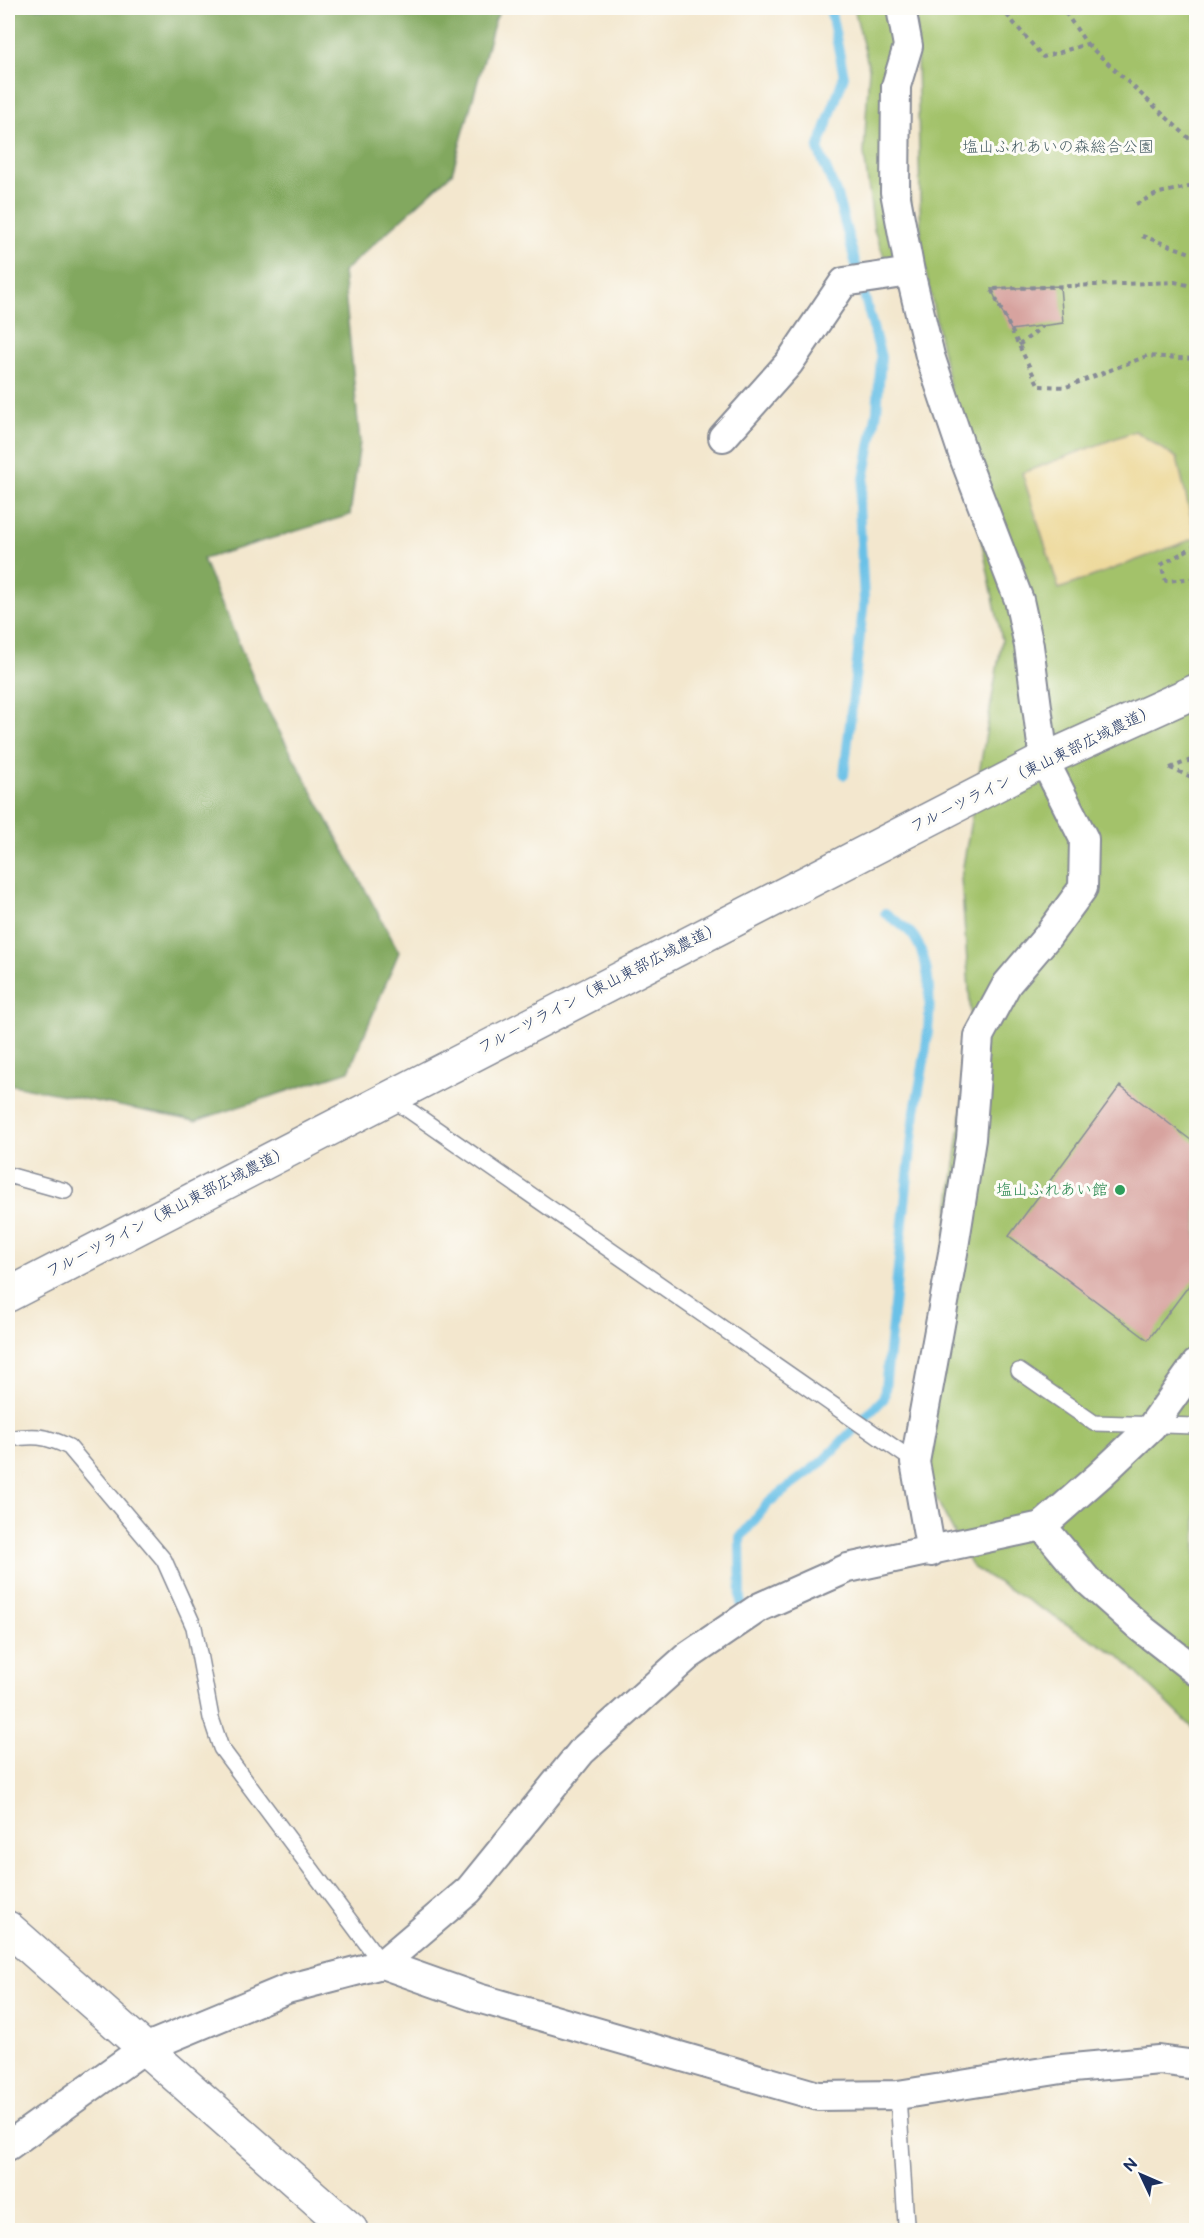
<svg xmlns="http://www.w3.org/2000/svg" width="1204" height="2238" font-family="'Balsamiq Sans','Klee One',sans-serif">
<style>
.green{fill:#a3c26a;stroke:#5f7864;stroke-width:1.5}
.forest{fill:#82a85e;stroke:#4e6c5e;stroke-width:1.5}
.sand{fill:#eeda9e;stroke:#84847e;stroke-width:1.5}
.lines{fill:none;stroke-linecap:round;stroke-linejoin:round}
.stream{stroke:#6ac1e7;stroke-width:10}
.building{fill:#d7a39f}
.lane-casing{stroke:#878b96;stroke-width:18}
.street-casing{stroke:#878b96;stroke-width:32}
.secondary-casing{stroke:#878b96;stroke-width:36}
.path{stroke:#878b96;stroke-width:4;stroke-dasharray:4.5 4.5;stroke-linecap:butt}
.lane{stroke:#fff;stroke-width:15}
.street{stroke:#fff;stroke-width:28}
.secondary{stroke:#fff;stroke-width:33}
.leisure-dot{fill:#2e9e5b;stroke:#fdfcf7;stroke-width:2}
.labels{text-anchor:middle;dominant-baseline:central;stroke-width:6;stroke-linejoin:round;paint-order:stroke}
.park-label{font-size:16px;fill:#445b62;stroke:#fdfcf7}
.street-label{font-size:16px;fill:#1b2f5e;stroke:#fdfcf7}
.leisure-label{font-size:16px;fill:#27864d;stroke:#fdfcf7;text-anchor:end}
</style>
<rect width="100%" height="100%" fill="#fdfcf7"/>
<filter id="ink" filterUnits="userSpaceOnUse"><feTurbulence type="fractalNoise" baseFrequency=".0167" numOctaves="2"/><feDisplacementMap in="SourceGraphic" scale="12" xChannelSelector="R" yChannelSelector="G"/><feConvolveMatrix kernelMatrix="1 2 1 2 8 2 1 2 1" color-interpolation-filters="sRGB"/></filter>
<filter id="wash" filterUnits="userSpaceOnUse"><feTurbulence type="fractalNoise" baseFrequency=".008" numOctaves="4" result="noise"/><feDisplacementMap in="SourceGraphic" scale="24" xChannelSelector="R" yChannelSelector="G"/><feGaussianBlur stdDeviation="1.35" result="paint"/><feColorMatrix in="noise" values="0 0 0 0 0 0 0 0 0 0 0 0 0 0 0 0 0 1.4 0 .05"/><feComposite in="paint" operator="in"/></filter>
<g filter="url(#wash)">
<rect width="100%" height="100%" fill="#f3e7ce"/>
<path class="green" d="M854,8H893L916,269L889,270L874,230L864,153L869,68Z
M916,8H1196V1731L1118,1655L972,1567L917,1462L972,1031L961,878L1002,640L921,248Z"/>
<path class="forest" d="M8,8H502L495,20L452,173L343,272L360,442L350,515L203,559L263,701L399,952L349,1071L195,1121L8,1084Z"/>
<path class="sand" d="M1135,431L1177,458L1196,538L1059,589L1022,473Z"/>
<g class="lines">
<path class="stream" d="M830,8L844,76L818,149L837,195L881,357L877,411L859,505L864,600L844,775
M741,1605L740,1538L768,1503L823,1461L884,1398L915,1111C924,1062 943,981 914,937C908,928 894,920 885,913"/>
</g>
<g id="blocks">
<path class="building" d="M1060,286L1063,323L1011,330L991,289Z
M1120,1086L1196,1144V1276L1148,1340L1009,1236Z"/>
</g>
</g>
<g filter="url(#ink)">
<use href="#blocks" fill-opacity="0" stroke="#878b96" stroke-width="1.5"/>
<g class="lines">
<g class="lane-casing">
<path id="lane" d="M390,1097L915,1462
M8,1175L65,1191
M1019,1371L1094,1423L1196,1426
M8,1439C33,1435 45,1435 69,1447L164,1560L194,1627L211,1718L221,1748L382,1964
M898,2095L906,2224L908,2230"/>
</g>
<g class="street-casing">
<path id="street" d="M901,8L908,46L896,86L895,192L910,272L930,356L965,460L1019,600L1029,646L1044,760L1084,839L1083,888L1047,937L1007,984L979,1036L971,1139L953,1253L915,1462L931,1552
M723,437L789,363L844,282L910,272
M1042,1526L1088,1581L1142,1629L1196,1671
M382,1964L478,1998L818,2096L898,2095L1062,2069L1159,2060L1196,2065
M8,2146L145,2048L287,1989L382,1964L469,1890L582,1751L688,1656L760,1607L848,1568L1042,1526L1100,1475L1152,1426L1196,1364"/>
</g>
<g class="secondary-casing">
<path id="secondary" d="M8,1295L1044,760L1196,691
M8,1928L351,2230"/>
</g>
<path class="path" d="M1001,8L1043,57L1087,44L1062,8
M1087,44L1193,142L1196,148
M1136,204L1159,193L1189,187L1196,183
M1142,236L1196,255
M1196,282L1192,321L1196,347
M1196,287L1175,282L991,289L1039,386L1066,387L1147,356L1196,359
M1019,345L1043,326
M1196,465L1193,473L1196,486
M1196,545L1161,565L1166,581L1196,578
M1170,768L1196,779
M1170,768L1196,758
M1194,896L1196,895"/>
<use href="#lane" class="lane"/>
<use href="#street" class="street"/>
<use href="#secondary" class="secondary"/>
</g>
</g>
<circle class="leisure-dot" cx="1120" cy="1190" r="6"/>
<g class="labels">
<g class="park-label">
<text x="1058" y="147">塩山ふれあいの森総合公園</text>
</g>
<g class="street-label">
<text transform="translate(1033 769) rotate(-26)">フルーツライン（東山東部広域農道）</text>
<text transform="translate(600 988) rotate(-27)">フルーツライン（東山東部広域農道）</text>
<text transform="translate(168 1212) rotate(-27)">フルーツライン（東山東部広域農道）</text>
</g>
<g class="leisure-label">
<text x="1108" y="1190">塩山ふれあい館</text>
</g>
</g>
<rect width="1204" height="2238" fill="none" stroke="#fdfcf7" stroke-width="30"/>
<g transform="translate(1141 2175) rotate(314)" stroke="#fdfcf7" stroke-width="4.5" paint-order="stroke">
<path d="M0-4.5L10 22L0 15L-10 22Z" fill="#1b2f5e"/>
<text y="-9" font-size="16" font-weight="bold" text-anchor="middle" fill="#1b2f5e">N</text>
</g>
</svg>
